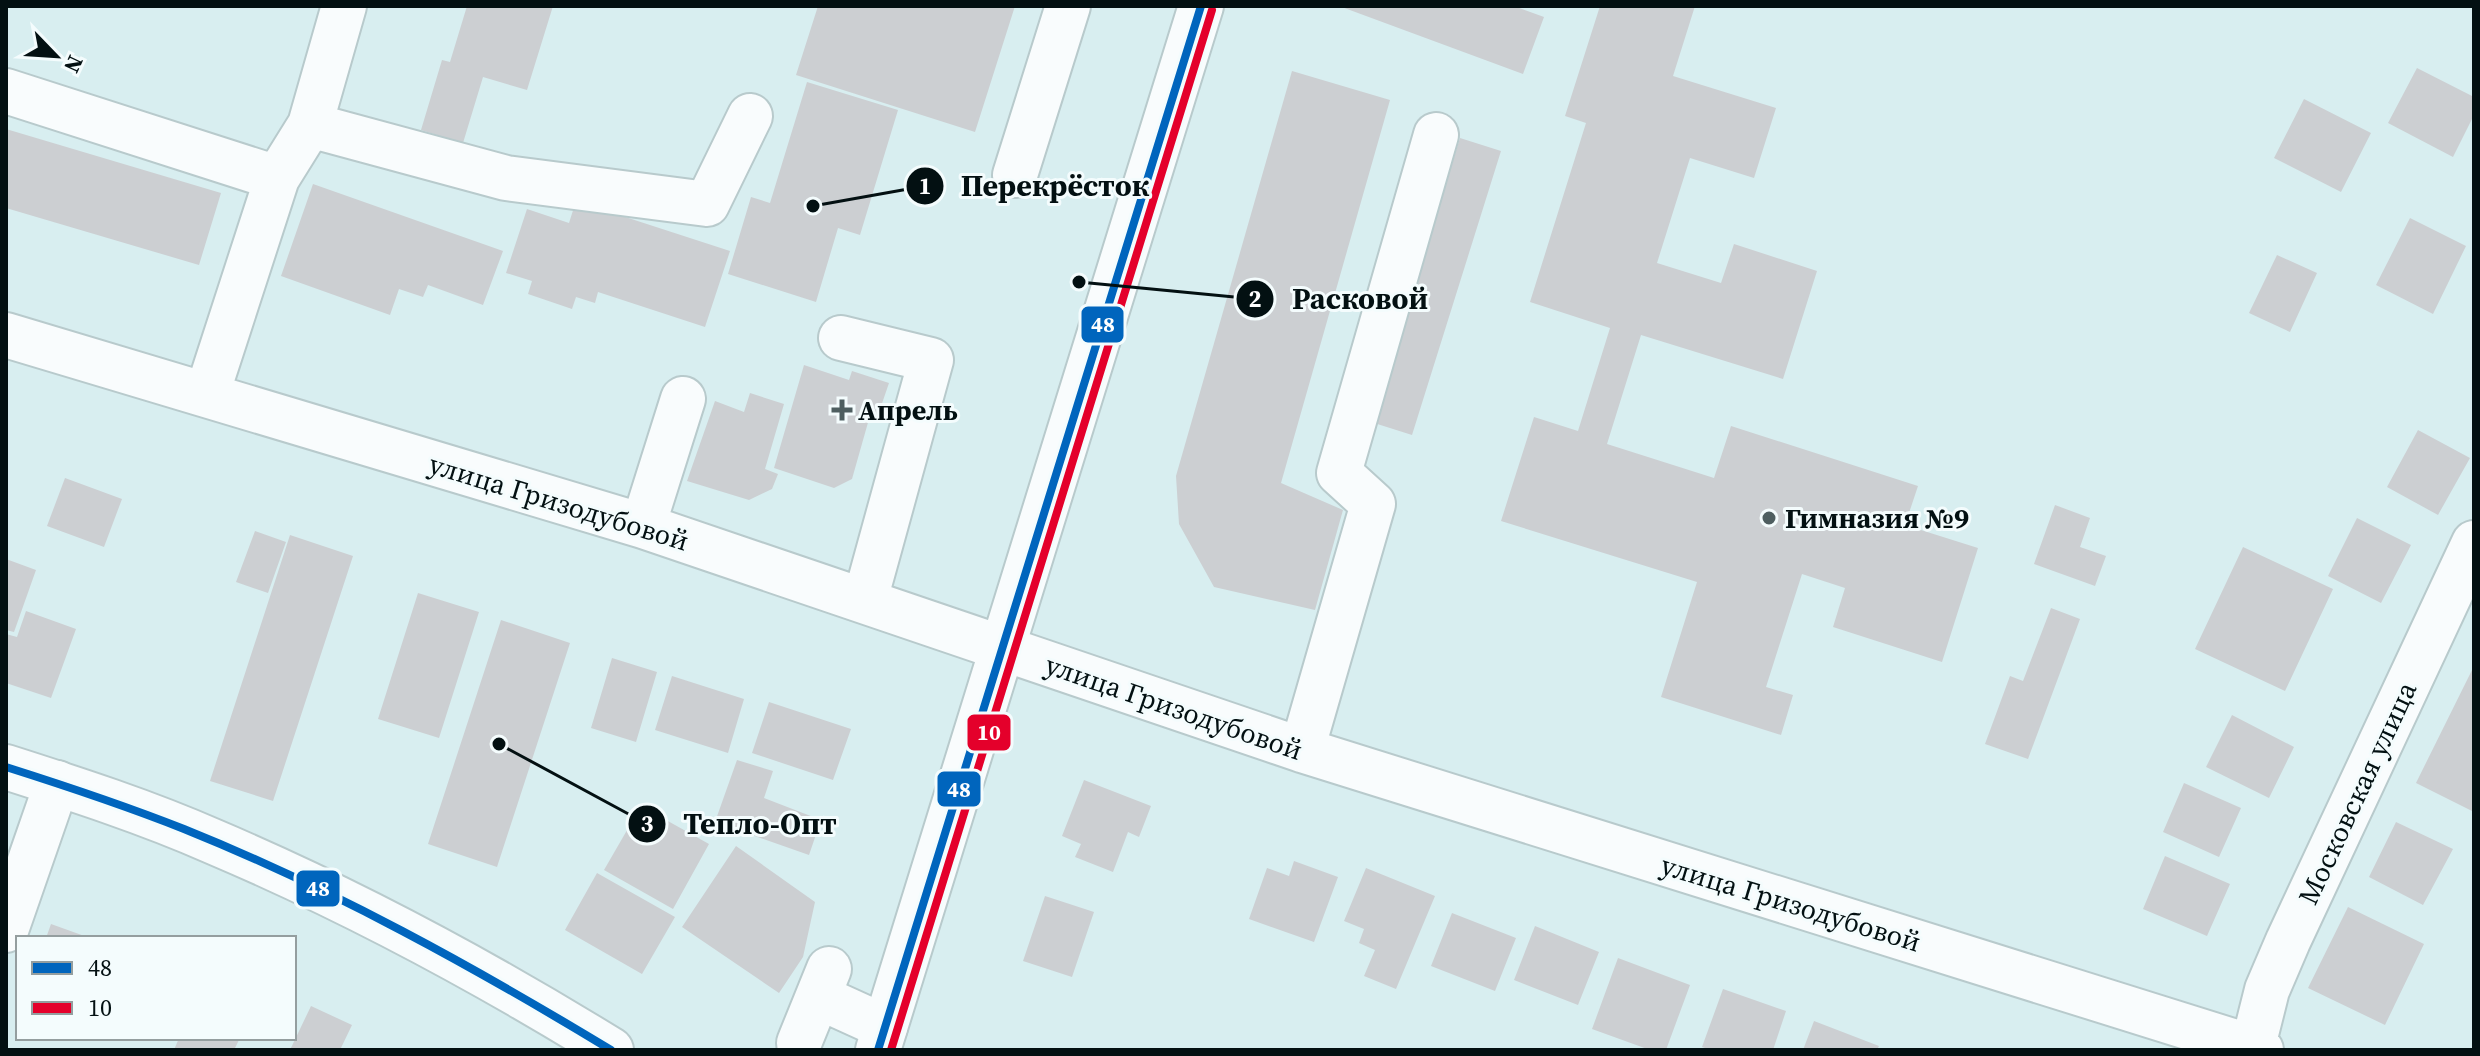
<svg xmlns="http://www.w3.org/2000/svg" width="2480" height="1056" font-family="'Source Serif 4',serif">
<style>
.building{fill:#cccfd2}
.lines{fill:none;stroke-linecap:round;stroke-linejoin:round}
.minor-casing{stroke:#b8cacc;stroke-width:48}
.major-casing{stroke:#b8cacc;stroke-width:48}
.minor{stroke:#f9fcfd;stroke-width:44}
.major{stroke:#f9fcfd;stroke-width:44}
.bus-1-casing{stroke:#f4fcfd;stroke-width:14}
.bus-2-casing{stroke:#f4fcfd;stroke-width:14}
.bus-1{stroke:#0065bd;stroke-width:8}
.bus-2{stroke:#e4002b;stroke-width:8}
.poi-dot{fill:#4e5e60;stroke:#f4fcfd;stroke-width:3}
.labels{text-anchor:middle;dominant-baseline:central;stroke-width:6;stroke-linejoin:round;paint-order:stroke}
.poi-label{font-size:28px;font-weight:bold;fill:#031012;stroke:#f4fcfd;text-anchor:start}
.street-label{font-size:28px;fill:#031012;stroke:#f4fcfd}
.leader{fill:none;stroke:#031012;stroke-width:3}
.callout-dot{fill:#031012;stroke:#f4fcfd;stroke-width:3}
.mark-label{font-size:24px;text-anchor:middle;font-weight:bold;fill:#fff}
.callout-label{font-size:30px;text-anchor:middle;font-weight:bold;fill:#031012;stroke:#f4fcfd;stroke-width:6;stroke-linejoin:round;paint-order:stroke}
.line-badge{stroke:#f4fcfd;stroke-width:3}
.badge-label{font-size:22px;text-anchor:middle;font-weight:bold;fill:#fff}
</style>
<rect width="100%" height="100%" fill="#d8eef0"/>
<path class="building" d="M467,6H553L527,90L483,77L463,143L421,130L442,60L450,62Z
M818,6H1015L975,132L796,75Z
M1339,6H1514L1544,17L1523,74Z
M1600,6H1695L1673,76L1776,108L1754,178L1690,158L1657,263L1721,283L1734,244L1817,271L1783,379L1641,335L1607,444L1714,478L1731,426L1918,486L1905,525L1978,548L1942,662L1833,627L1845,588L1802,574L1766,687L1793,695L1781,735L1661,697L1697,582L1501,521L1534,417L1578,431L1610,328L1530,302L1586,123L1565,116Z
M2417,68L2474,97V115L2453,157L2388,123Z
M1292,71L1390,100L1281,483L1343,510L1315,610L1214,587L1179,524L1176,476Z
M807,82L898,110L860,235L838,228L816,302L728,274L751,197L770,203Z
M2304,99L2371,133L2341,192L2274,158Z
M6,129L221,193L199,265L6,208Z
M1460,138L1501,151L1412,435L1371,422Z
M313,184L503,251L483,305L428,285L423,297L399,289L390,315L281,276Z
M576,201L730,251L705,327L598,292L595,303L576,297L572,309L528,294L532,281L506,273L527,209L569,223Z
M2410,218L2466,246L2433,314L2376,285Z
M2277,255L2317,273L2290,332L2249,313Z
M804,365L849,380L852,371L889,383L876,421L869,419L852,479L834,488L774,468Z
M750,393L784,404L765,469L778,474L772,489L749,500L687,481L715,401L744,412Z
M2418,430L2470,458L2438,515L2387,487Z
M65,478L122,499L104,547L47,526Z
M2055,505L2090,518L2080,547L2106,556L2095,586L2034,564Z
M2357,518L2411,545L2381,603L2328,576Z
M255,531L286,542L268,593L236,582Z
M290,535L353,556L273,801L210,781Z
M2243,547L2333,589L2285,691L2195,649Z
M6,559L36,570L14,632L6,630Z
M418,593L479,612L439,738L378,719Z
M2051,608L2080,619L2028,759L1985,744L2010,676L2023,681Z
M26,611L76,629L51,698L6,683V634L17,637Z
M501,620L570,643L497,867L428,844Z
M612,658L657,672L636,742L591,728Z
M2474,666V812L2416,783Z
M672,676L744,699L728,753L655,730Z
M769,702L851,729L833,780L752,753Z
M2232,715L2294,747L2269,798L2206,767Z
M737,760L773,771L764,798L821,820L809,855L715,822Z
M1084,780L1151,806L1139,837L1128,832L1113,872L1075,857L1081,844L1062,836Z
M2184,783L2241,808L2219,857L2163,832Z
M641,806L709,844L673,909L604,870Z
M2396,822L2453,849L2423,905L2369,877Z
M736,846L815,902L803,957L779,993L682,927Z
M2165,856L2230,884L2207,936L2143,909Z
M1294,861L1338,877L1314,942L1249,919L1267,868L1289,876Z
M1366,868L1435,896L1396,989L1364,976L1375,950L1359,943L1364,929L1344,921Z
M597,873L675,917L642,974L565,930Z
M1045,896L1094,912L1072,977L1023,961Z
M2348,907L2424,944L2385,1025L2308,988Z
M1452,913L1516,938L1495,991L1431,966Z
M51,924L90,938H46Z
M1535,926L1599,952L1578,1005L1514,980Z
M1618,958L1690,985L1666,1050H1650L1592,1029Z
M1723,989L1786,1011L1773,1050H1711L1702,1047Z
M311,1006L352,1025L340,1050H290Z
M1814,1021L1879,1046L1877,1050H1803Z
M179,1038H240L234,1050H174Z"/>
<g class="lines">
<g class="minor-casing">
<path id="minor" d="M6,91L277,178
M310,125L506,178L707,204L750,116
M1015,175L1068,6
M6,335L643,526L1302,750L2261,1050
M841,338L931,360L865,600
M207,394L277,178L310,125L344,6
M643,526L683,399
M1302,750L1373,504L1339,473L1436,135
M6,930L57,783
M819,997L885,1027
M799,1043L829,969
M2252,1050L2267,990L2288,941L2474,543"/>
</g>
<g class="major-casing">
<path id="major" d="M6,767C75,789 146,812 212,841C351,900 483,971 611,1050
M878,1050L1201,6"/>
</g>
<use href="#minor" class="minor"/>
<use href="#major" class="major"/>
<g class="bus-1-casing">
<path id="bus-1" d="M6,767C66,786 126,806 184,829C333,889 474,967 611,1050
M878,1050L1201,6"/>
</g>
<g class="bus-2-casing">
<path id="bus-2" d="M891,1050L1212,10"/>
</g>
<use href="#bus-1" class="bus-1"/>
<use href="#bus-2" class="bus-2"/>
</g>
<g class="poi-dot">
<path d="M838 398h8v8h8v8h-8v8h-8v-8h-8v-8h8z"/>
<circle cx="1769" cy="518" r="8"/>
</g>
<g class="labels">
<g class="poi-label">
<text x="858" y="410">Апрель</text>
<text x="1785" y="518">Гимназия №9</text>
</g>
<g class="street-label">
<text transform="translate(559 502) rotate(17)">улица Гризодубовой</text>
<text transform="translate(1174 707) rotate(19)">улица Гризодубовой</text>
<text transform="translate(2357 793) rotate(-65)">Московская улица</text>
<text transform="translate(1791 903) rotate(17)">улица Гризодубовой</text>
</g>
</g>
<path class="leader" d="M813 206L925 186M1079 282L1255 299M499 744L647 824"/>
<g class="callout-dot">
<circle cx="813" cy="206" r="8"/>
<circle cx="1079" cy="282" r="8"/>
<circle cx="499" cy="744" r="8"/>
<circle cx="925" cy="186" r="20"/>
<circle cx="1255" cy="299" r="20"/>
<circle cx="647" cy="824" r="20"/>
</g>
<g class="mark-label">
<text x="925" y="194">1</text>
<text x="1255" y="307">2</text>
<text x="647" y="832">3</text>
</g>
<g class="callout-label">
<text x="1055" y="196">Перекрёсток</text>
<text x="1360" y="309">Расковой</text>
<text x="760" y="834">Тепло-Опт</text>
</g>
<g class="line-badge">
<rect x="1080" y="305" width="45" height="39" rx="8" fill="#0065bd"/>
<rect x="966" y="713" width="46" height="39" rx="8" fill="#e4002b"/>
<rect x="936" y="770" width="46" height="38" rx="8" fill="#0065bd"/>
<rect x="295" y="869" width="46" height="39" rx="8" fill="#0065bd"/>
</g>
<g class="badge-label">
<text x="1103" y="332">48</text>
<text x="989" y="740">10</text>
<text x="959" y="797">48</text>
<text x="318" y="896">48</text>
</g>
<rect width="2480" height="1056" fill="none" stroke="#031012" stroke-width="16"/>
<rect x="16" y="936" width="280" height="104" fill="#f4fcfd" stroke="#949e9f" stroke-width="2"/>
<rect x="32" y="962" width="40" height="12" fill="#0065bd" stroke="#949e9f" stroke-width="2"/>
<text x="88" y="976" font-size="24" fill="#031012">48</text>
<rect x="32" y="1002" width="40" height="12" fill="#e4002b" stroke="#949e9f" stroke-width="2"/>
<text x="88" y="1016" font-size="24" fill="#031012">10</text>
<g transform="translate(56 56) rotate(115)" stroke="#f4fcfd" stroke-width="6" paint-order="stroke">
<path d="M0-6L14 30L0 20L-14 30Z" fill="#031012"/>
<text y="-12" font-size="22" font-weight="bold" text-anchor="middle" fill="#031012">N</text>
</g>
</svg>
